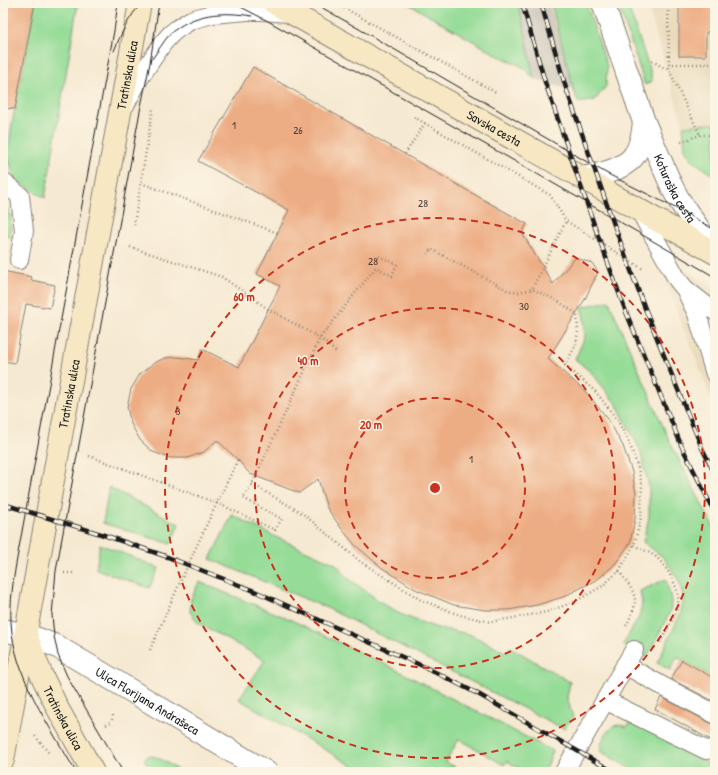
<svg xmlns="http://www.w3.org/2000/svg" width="718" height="775" font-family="'Patrick Hand',sans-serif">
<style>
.built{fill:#e9d9ba}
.industrial{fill:#c9c3b8}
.green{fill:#95dc97;stroke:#587c5a}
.building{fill:#edad84}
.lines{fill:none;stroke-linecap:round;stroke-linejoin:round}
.lane-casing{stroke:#898276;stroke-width:20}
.street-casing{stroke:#898276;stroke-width:24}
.secondary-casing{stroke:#898276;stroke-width:24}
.path{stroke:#898276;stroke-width:2.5;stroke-dasharray:1 3;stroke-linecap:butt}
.lane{stroke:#fff;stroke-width:18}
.street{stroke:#fff;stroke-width:22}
.secondary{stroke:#f7e8c3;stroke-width:22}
.tram{stroke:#1c1c1c;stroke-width:1}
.rail-casing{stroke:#1c1c1c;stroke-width:4.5}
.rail{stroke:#fcf5e5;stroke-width:3;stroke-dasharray:9;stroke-linecap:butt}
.ring{fill:none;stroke:#c8321e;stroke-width:2;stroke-dasharray:7 5}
.labels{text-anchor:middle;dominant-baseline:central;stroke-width:3;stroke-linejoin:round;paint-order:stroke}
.number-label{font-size:11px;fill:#504036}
.street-label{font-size:13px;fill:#1c1c1c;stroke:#fcf5e5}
.centre{fill:#c8321e;stroke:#fcf5e5;stroke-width:2}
.ring-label{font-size:12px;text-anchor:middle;font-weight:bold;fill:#c8321e;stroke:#fcf5e5;stroke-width:3;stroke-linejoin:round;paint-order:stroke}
</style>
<rect width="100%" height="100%" fill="#fcf5e5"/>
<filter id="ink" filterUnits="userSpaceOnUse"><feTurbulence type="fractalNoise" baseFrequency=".025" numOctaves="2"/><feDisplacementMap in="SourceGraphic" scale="8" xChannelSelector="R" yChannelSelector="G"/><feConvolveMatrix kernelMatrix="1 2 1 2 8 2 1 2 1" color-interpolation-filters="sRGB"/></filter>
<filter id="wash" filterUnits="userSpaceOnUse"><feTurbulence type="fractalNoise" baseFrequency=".012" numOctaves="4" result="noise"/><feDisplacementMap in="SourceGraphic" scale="16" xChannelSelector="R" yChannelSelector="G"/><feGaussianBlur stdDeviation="0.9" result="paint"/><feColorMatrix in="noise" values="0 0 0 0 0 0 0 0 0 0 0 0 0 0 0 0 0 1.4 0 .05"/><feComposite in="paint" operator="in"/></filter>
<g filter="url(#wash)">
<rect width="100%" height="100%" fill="#f6e9d1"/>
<path class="built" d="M647,3H715V124L683,126Z
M661,256L715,288V407L671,297Z"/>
<path class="industrial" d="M517,3H549L574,91L534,79L524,26Z"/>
<path class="green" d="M35,3H78L45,198L14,179L8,156L11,129Z
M407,3H517L524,26L534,79L523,67L499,56Z
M551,3H586L607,66L606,86L595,100L585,102H578L574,91Z
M618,3H627L651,73L652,81L645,85Z
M706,124H715V176L692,160L685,149L683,126Z
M3,199L11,215L10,237L3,235Z
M609,301L669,440L715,530V679L677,657L670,670L657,663L680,615L682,607L683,595L678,579L663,557L643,542L649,517V486L640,450L617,405L592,373L575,359L585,337L584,318L581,307Z
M109,487L179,524L171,544L103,523Z
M232,515L278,538L336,564L349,579L382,603L400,614L420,622L438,628L469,634L507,653L510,647L570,682L567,698L573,717L564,729L329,609L210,559Z
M100,544L159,568L149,588L96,569Z
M666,579L671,599V610L647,657L623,645L640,615L642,603L640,591Z
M199,582L287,618L395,669L553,751L547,767L542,772H526L507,761L504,765L459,739L446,762L460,770L469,771L493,770L496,772H363L239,699L265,660L198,623L190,612L191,599Z
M631,720L715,767V772H636L600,751L602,749L600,746C605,735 612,719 627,727Z
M147,756C159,755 170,765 180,772H152L145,761V758Z"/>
<g id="blocks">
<path class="building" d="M3,3H35L15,109L3,108Z
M679,3H715V32H706V56H679Z
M253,67L484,200L527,224L522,233L553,284L575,258L592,263L598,272L585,299L548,359L585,391L608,419L623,446L632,472L636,494L635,519L630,543L615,564L598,579L563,597L537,605L508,610H485L454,605L415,589L381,567L355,545L341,528L327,508L318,479L299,493L250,474L238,460L217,440L204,452L187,458H170L153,452L140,440L131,424L127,407L131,389L140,374L154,363L165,358L178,357L198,360L202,349L239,367L280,286L257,274L289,210L198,161Z
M3,271L32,277L31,280L55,285L50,308L26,304L15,363L3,361Z
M682,660L715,679V702L671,679Z
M661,697L710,723L715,724V739H709L655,709Z"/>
</g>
</g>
<g filter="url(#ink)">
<use href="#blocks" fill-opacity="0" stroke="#898276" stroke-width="1"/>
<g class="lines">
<g class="lane-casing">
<path id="lane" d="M125,105L140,77L163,43L171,34L177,29L191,20L212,14L247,11H262L290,13
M3,182L20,196L24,231L19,260
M640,211L677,279L685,289L708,307L715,311
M687,293L697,314L715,374
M625,665L666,688L715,714
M605,700L706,750L715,749
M564,772L634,650"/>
</g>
<g class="street-casing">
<g id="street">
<path id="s1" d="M603,3L644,122L672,187L679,200L689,215L703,235L715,249"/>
<path d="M582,178C599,175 622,170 633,157C641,147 643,134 644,122"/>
<path id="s2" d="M3,630L26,635L38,639L56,646L115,681L266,772"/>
</g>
</g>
<g class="secondary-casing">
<g id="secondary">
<path id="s3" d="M274,3L715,253"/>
<path id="s4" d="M26,635L41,674L58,709L93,772"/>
<path id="s5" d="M3,760L59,447L140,3"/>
</g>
</g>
<path class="path" d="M668,3L669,70L700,135
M337,4L495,92
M652,61L668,70
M669,64H715
M414,117L550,195L566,221L643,269
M681,142L700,135H715
M405,154L425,123
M141,183L278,233
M711,190L715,192
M134,225L153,108
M130,247L222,277L268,309L320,338L336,352
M427,254L431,249L507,290L519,292L532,289
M89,456L217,503L275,530L282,519L243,498L252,484L320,338L376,267L392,276L397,264L376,255
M252,484L302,513L361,562L421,600L460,615L490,622L547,612L576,601L601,587L619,571L634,545L641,518L642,484L636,462L629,442L616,418L596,392L565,365L576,345L578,330L577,314L556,300L532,289L566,221
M634,545C641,549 650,552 656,557C666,566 681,589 678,603C676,617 665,632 659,645
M619,571C636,595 641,598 626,626
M64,573H76
M150,650C178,586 207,522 238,460
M106,725C111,722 113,720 113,714
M35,736L49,753L50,752
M508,771L509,772"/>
<use href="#lane" class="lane"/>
<use href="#street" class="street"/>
<use href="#secondary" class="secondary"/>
<path class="tram" d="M233,3L268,21L532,171L715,277
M314,3L380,41L606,173L689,215L715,230
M114,51C121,34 129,16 142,3
M152,59C158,51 163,42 170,34C193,13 222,11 252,16
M76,772C49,725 14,677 11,622C10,602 13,582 16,564L114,31L118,3
M123,772L72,685L67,676L58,655L54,636L52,615L56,571L140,111L150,63L159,3"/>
<g class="rail-casing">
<path id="rail" d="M522,3L545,82L597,233L626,312L682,447L715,513
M541,3L566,88L613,222L644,306L678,390L702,448L715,474
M3,504L101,534L165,556L252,590L427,668L478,694L614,772"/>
</g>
<use href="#rail" class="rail"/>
</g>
</g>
<g class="ring">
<circle cx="435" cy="488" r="90"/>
<circle cx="435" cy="488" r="180"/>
<circle cx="435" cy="488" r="270"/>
</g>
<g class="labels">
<g class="number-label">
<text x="234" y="125">1</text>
<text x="298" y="130">26</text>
<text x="423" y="203">28</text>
<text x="373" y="261">28</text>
<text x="524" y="306">30</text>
<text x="178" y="411">3</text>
<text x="471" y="459">1</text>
</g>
<g class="street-label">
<text stroke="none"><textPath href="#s5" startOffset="696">Tratinska ulica</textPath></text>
<text stroke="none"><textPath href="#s3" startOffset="253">Savska cesta</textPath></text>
<text stroke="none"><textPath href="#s1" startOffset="199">Koturaška cesta</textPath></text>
<text stroke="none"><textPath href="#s5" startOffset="372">Tratinska ulica</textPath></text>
<text stroke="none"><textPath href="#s2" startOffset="162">Ulica Florijana Andrašeca</textPath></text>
<text stroke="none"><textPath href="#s4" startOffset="91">Tratinska ulica</textPath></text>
</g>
</g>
<circle cx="435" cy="488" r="6" class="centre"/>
<g class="ring-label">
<text x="244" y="301">60 m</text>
<text x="308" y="365">40 m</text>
<text x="371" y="429">20 m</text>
</g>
<rect width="718" height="775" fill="none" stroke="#fcf5e5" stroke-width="16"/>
</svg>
